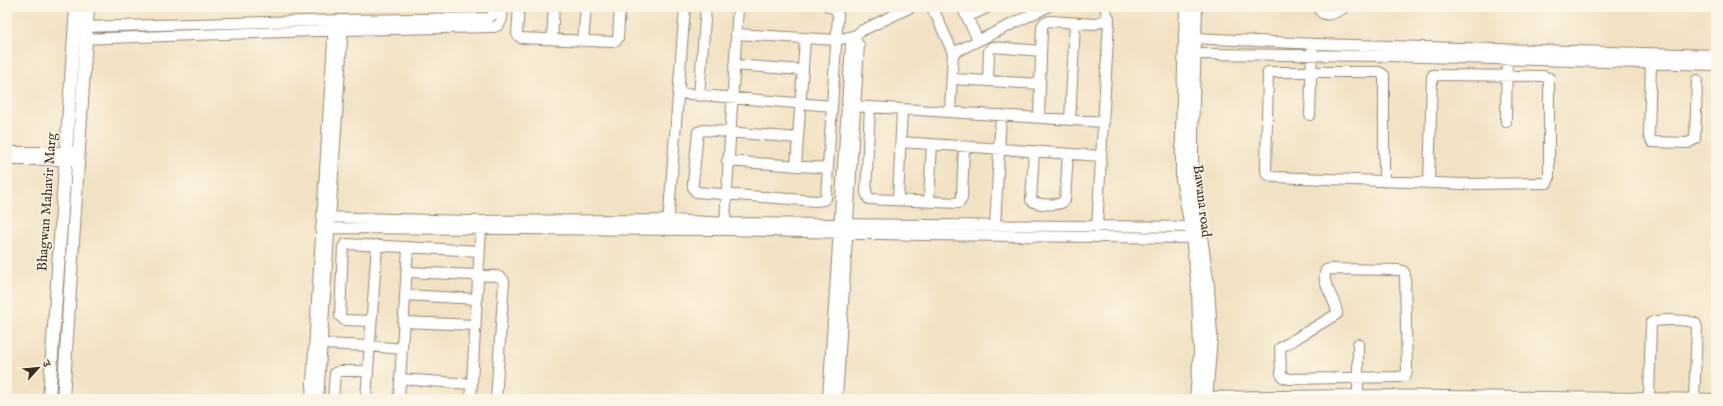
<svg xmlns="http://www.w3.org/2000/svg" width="1723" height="406" font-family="'IM FELL English','Noto Serif Devanagari',serif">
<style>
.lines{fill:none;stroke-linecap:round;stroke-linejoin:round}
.minor-casing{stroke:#968671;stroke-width:12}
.major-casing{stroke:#968671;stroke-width:14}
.minor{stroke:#fff;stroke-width:10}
.major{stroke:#fff;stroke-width:12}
.labels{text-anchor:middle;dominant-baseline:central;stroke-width:3;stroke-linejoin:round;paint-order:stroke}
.street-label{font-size:14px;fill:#3b2a1e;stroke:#fcf5e5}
</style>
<rect width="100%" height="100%" fill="#fcf5e5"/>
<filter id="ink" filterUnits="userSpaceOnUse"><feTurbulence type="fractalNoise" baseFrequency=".025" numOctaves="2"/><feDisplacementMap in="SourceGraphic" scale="8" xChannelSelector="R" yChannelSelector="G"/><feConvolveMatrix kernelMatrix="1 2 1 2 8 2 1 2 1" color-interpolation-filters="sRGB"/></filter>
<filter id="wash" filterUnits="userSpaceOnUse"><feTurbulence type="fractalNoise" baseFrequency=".012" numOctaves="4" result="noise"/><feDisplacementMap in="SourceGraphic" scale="16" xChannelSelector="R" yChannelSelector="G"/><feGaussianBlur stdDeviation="0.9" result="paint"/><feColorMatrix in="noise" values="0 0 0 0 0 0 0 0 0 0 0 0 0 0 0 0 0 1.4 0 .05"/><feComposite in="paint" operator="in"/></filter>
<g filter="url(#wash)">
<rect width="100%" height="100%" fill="#f2e2c4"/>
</g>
<g filter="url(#ink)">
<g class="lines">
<g class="minor-casing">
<path id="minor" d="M519,7L517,34L521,38L612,42L617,40L618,38L620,7
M931,7L937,17L953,53L950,111
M962,7L978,40
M1318,7C1324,21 1336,12 1346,7
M967,17L989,7
M80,27L343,20L489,18L495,13L496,7
M736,34L837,40L856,35
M1194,38L1316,44L1716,55
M79,39L343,30L494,27C503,25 502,16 503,7
M552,39L554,7
M583,41L586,7
M855,41L856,35L861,31L911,7
M953,53L1047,7
M1194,54L1389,56L1716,65
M1651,63L1649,136L1652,142L1688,143L1695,139L1697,80
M734,65L803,70
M953,79L1040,84
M988,81L989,51L993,47L1041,51
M678,93L832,106
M699,96L706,7
M855,106L1104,122
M870,107L866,193L869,199L959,203L962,198L964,146
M1310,115L1312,50
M1039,117L1042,26L1044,23L1050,21L1095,24L1109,18
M1070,120L1075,23
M1506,122L1507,53
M798,138L704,130L698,132L693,183V187L696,192L816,201L823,200L826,198L838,15L836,9L829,7
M901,142L1101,156
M7,152H73
M1034,152L1031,200C1036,205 1056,206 1063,202L1065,200L1068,154
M7,160H72
M727,161L828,168
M796,166L805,39
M1384,182V75L1379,72H1268L1266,170L1267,174L1273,177L1462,184L1547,183L1549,178V78L1543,76L1433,75L1432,77L1429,183
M898,200L902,109
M929,201L932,144
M322,217L469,221L669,220L730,223L928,225L1198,227
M725,222L738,7
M668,225L685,7
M995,226L1001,115
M1097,227L1109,22L1105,7
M321,228L729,230L921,235L1199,238
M1330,269L1399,270L1403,271L1405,274L1407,372L1405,376L1398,377L1289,379L1283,377L1281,374L1280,348L1337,314C1337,300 1320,284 1326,270Z
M407,272L497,276L503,279L504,282L496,399
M405,295L477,299
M371,321L344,320L340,316L343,247L346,244L480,251
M403,322L476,325
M322,344L370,346L402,349
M1358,344V399
M400,379L472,384
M1206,397L1358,395L1715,399
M1649,398L1651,323C1657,319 1690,319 1696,324L1697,328L1694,399
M311,399L334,24
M318,399L343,24
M333,399L335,373L340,371H368
M366,399L377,245
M399,399L408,247
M471,399L481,229
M828,399L851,44L855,41L859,45L837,399"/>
</g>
<g class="major-casing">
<path id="major" d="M1186,7L1182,130V179L1191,227L1198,288L1200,353L1196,399
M1196,7L1192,131V173L1208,286L1211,336L1206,399
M49,399L76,7
M63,399L88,7"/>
</g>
<use href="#minor" class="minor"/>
<use href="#major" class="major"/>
</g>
</g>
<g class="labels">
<g class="street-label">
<text transform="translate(1202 201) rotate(83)">Bawana road</text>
<text transform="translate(47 202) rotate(-86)">Bhagwan Mahavir Marg</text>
</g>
</g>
<rect width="1723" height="406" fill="none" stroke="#fcf5e5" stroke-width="24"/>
<g transform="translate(38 368) rotate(63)" stroke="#fcf5e5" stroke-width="3" paint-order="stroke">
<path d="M0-3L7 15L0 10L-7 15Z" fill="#3b2a1e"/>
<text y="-6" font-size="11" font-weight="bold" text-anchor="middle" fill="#3b2a1e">उ</text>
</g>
</svg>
